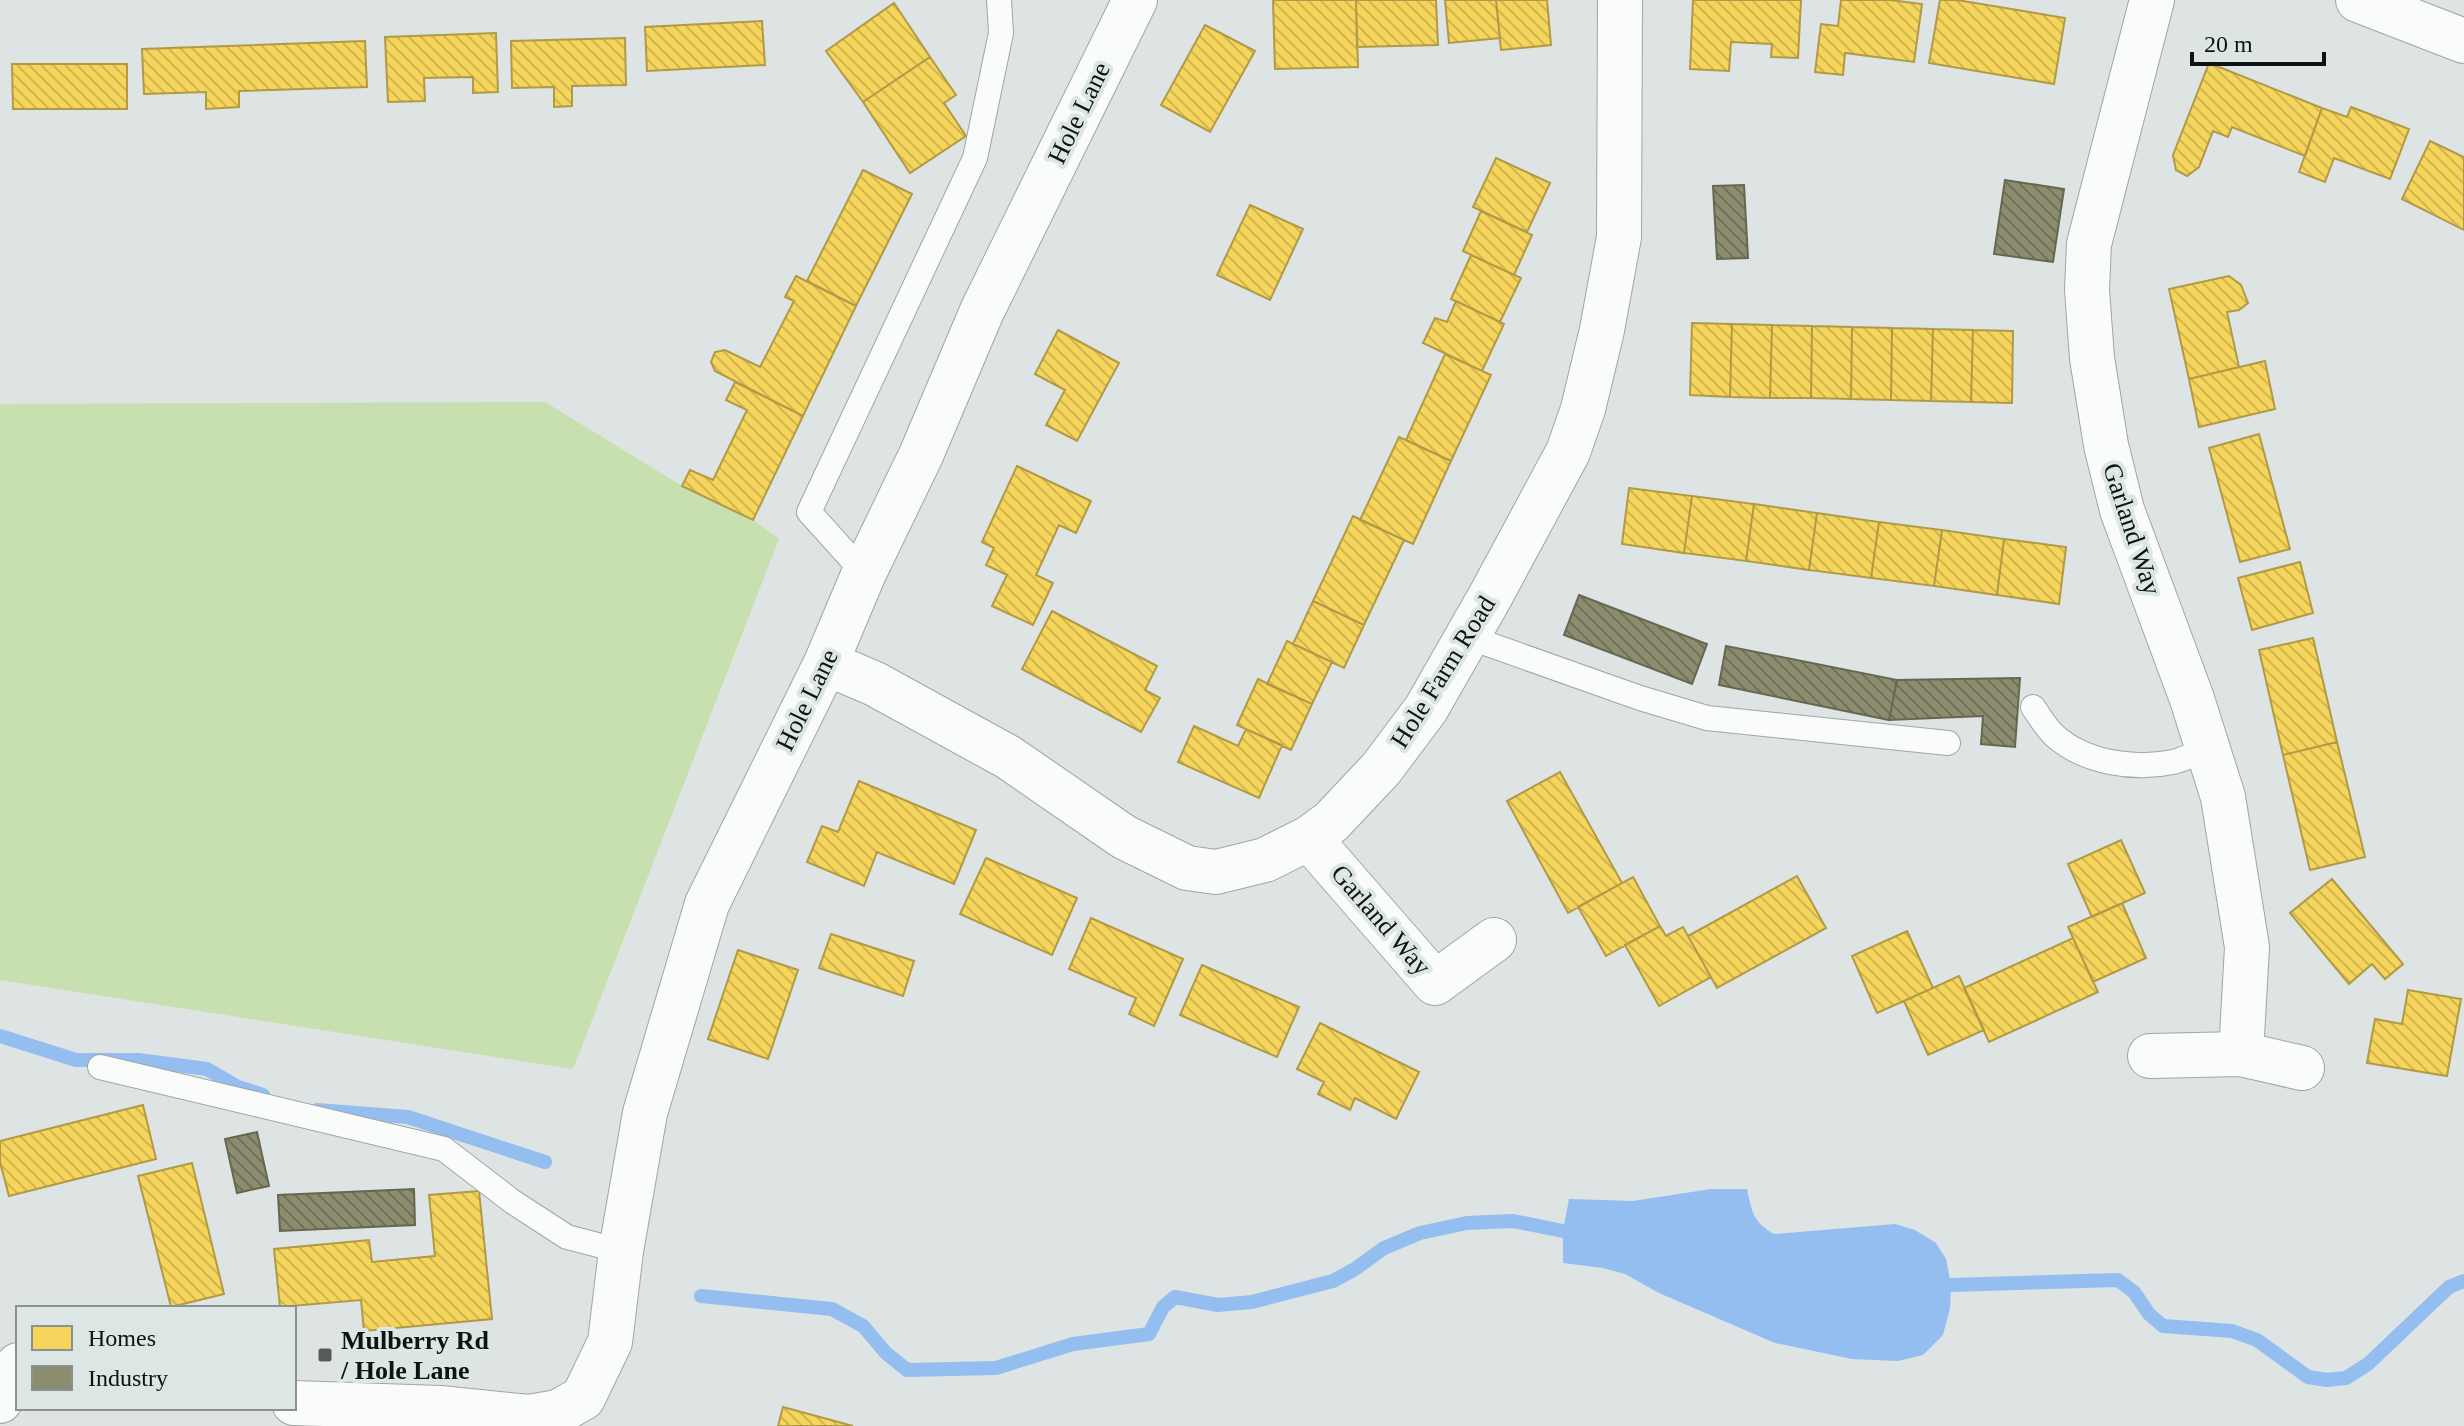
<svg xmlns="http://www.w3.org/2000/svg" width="2464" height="1426" font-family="'Times New Roman',serif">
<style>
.green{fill:#c8dfb0}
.water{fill:#93beef}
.homes{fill:url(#homes-back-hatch);stroke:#b09a46;stroke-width:2}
.industry{fill:url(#industry-back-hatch);stroke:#666752;stroke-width:2}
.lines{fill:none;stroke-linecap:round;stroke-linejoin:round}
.stream{stroke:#93beef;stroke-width:14}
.lane-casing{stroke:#a2a5a5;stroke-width:26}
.street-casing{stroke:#a2a5a5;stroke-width:46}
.lane{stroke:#fafbfb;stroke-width:24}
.street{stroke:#fafbfb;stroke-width:44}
.poi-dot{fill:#575b5b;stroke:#dbe6e5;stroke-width:3}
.labels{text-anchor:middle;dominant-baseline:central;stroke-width:8;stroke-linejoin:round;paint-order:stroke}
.street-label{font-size:26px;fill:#0e1212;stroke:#dbe6e5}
.poi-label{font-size:26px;font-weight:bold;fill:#0e1212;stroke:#dbe6e5;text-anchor:start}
</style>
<defs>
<pattern id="homes-back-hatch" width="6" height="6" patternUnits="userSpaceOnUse" patternTransform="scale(2)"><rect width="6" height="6" fill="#f6d55c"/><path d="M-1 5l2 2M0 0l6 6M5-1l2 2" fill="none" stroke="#d2b64f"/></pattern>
<pattern id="industry-back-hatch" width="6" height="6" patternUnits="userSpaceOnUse" patternTransform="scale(2)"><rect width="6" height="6" fill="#8c8c6e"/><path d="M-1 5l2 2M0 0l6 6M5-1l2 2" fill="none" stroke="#717159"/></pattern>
</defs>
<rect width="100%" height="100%" fill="#dee3e3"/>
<path class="green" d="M545,402L682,486L753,520L779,539L573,1069L0,980V404Z"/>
<path class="water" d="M1711,1189H1747C1752,1212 1753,1222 1774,1234L1895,1224L1915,1230L1936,1243L1946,1259L1951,1285L1950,1308L1943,1335L1923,1355L1898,1361L1852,1359L1775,1343L1659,1293L1625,1274L1603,1268L1563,1263V1231L1569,1199L1633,1201Z"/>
<path class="homes" d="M1273,0H1356L1358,67L1275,69Z
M1356,0H1436L1438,45L1357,47Z
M1445,0H1496L1500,38L1449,43Z
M1496,0H1547L1551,45L1501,50Z
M1693,0H1801L1798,58L1771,57L1772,44L1731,42L1729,71L1690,69Z
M1841,0H1890L1922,4L1914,62L1845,53L1843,75L1815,72L1821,24L1838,26Z
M1940,0H1957L2065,18L2054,84L1929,63Z
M894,3L930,57L863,102L826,51Z
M762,21L765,65L647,71L645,27Z
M1205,25L1255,51L1210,132L1161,105Z
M496,33L498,92L473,93V77L424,78L425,101L388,102L385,37Z
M625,38L626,85L572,86V106L554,107V87L512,88L511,41Z
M365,41L367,87L239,91V107L206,109V92L144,94L142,49Z
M930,57L956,95L944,103L966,136L910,173L863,102Z
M2209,63L2322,108L2305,156L2232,127L2228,137L2213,131L2199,167L2187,176L2176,170L2173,155Z
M12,64H127V109H13Z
M2351,107L2409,129L2390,179L2334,158L2325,182L2299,172L2322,108L2347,117Z
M2430,141L2464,157V230L2402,199Z
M1496,158L1550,183L1527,232L1473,207Z
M863,170L912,194L856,306L807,281Z
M1250,205L1303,229L1270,300L1217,275Z
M1481,211L1532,235L1514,275L1463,251Z
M1471,255L1521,278L1500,322L1451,299Z
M796,276L856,306L803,416L715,371L711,362L715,352L725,350L760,367L794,301L785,297Z
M2229,276L2241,285L2248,303L2239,310L2227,312L2239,367L2189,379L2169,289Z
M1456,301L1504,324L1482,371L1423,343L1435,318L1447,322Z
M1692,323L1732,324L1730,397L1690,395Z
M1732,324L1772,325L1770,398L1730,397Z
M1772,325L1812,326L1811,398H1770Z
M1812,326L1852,327L1851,399L1811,398Z
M1852,327L1892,328L1891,400L1851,399Z
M1892,328L1933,329L1931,401L1891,400Z
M1933,329L1973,330L1971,402L1931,401Z
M1058,330L1119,363L1077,441L1046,425L1065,390L1035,374Z
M1973,330L2013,331L2012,403L1971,402Z
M1445,354L1491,375L1451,461L1406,440Z
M2265,361L2275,409L2199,427L2189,379Z
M735,382L803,416L753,520L682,486L690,470L713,480L747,410L726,400Z
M2259,434L2290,549L2240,562L2209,448Z
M1399,437L1451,461L1413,544L1360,520Z
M1017,466L1091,501L1076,533L1059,525L1036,575L1053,583L1033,625L992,606L1007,575L986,565L994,548L982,542Z
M1629,488L1692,496L1684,553L1622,544Z
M1692,496L1754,504L1746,561L1684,553Z
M1754,504L1817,513L1809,570L1746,561Z
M1817,513L1879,522L1871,578L1809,570Z
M1353,516L1404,540L1364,625L1313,601Z
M1879,522L1942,530L1934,586L1871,578Z
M1942,530L2004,539L1997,595L1934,586Z
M2004,539L2066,547L2059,604L1997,595Z
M2300,562L2313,613L2252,630L2238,578Z
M1313,601L1364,625L1344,668L1293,644Z
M1052,611L1157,666L1145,690L1160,698L1141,732L1022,669Z
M2313,638L2337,742L2283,755L2259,650Z
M1287,641L1332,662L1312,704L1267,684Z
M1258,679L1312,704L1291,750L1237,725Z
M1194,726L1238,746L1246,729L1282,745L1259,798L1178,762Z
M2337,742L2365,857L2310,870L2283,755Z
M1560,772L1622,883L1568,913L1507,801Z
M859,781L976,830L954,884L877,852L864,886L807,862L822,826L838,832Z
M2121,840L2145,893L2092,917L2068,864Z
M986,858L1077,898L1052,955L960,914Z
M1797,876L1826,928L1717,988L1688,936Z
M1633,877L1660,926L1606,956L1578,907Z
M2332,879L2403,964L2385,979L2372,964L2349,984L2290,913Z
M2122,903L2146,958L2093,982L2068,927Z
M1091,918L1183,959L1154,1026L1129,1014L1136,998L1069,969Z
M1660,926L1666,936L1683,927L1711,977L1659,1006L1625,945Z
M1907,931L1933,988L1877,1013L1852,956Z
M831,934L914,961L903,996L819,968Z
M2073,938L2098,992L1989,1042L1964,988Z
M738,950L798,970L768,1059L708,1039Z
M1202,965L1299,1007L1277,1057L1180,1015Z
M1959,976L1984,1030L1928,1055L1904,1001Z
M2408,990L2461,999L2447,1076L2367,1063L2375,1019L2402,1024Z
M1320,1023L1419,1072L1396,1119L1355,1098L1350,1110L1318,1094L1324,1082L1297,1069Z
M143,1105L156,1159L9,1196L0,1162V1141Z
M192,1163L224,1294L171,1307L138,1176Z
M479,1191L492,1319L364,1331L361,1300L280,1307L274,1249L369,1240L372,1262L435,1256L429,1195Z
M783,1407L853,1426H778Z"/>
<path class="industry" d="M2005,180L2064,189L2053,262L1994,254Z
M1744,185L1748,258L1717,259L1713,186Z
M1579,595L1707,644L1692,684L1564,635Z
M1726,646L1897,680L1889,720L1719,685Z
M2020,678L2015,747L1981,744L1983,716L1889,720L1897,680Z
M257,1132L269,1186L237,1193L225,1139Z
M414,1189L415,1225L280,1231L278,1195Z"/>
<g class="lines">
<path class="stream" d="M0,1036L76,1060H138L207,1069L238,1087L263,1095
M317,1110L408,1117L545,1162
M1951,1285L2118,1280L2134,1292L2149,1314L2163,1326L2232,1331L2257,1340L2308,1377L2327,1380L2346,1378L2368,1364L2449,1287L2464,1281
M701,1296L832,1309L863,1326L886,1353L907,1370L996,1368L1073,1344L1149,1334L1163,1307L1175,1297L1218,1305L1252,1302L1333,1281L1355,1269L1384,1248L1420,1233L1467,1223L1513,1221L1563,1231"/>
<g class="lane-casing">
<path id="lane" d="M864,573L809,512L975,158L1001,33L999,0
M1468,637L1640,698L1707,718L1948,743
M2033,707C2040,717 2046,728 2055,736C2085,763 2135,770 2173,762C2185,759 2197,753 2208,749
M100,1067L444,1149L513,1202L567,1237L621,1251"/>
</g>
<g class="street-casing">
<path id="street" d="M2152,0L2089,244L2087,290L2092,358L2106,445L2122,510L2192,699L2223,797L2247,947L2241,1054
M2358,0L2464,41
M826,663L875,684L1008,757L1124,837L1187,868L1216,872L1265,860L1309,838L1331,822L1381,769L1426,709L1491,595L1568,452L1583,409L1602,330L1619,237L1620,0
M1309,838L1435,983L1494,940
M2150,1056L2241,1054L2302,1068
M583,1398L610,1342L621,1251L645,1113L707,904L826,663L864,573L921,455L982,311L1135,0
M0,1401L18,1365
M294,1403L440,1408L529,1417L558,1412L583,1398"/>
</g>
<use href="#lane" class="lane"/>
<use href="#street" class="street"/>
</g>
<rect class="poi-dot" x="317" y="1347" width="16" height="16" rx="4"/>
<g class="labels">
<g class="street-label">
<text transform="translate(1079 113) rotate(-64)">Hole Lane</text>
<text transform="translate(2132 529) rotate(72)">Garland Way</text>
<text transform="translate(1443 672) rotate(-58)">Hole Farm Road</text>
<text transform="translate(807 700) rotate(-64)">Hole Lane</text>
<text transform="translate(1381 920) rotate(49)">Garland Way</text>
</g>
<g class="poi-label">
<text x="341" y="1340">Mulberry Rd<tspan x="341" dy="30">/ Hole Lane</tspan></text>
</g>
</g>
<rect x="16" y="1306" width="280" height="104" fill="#dbe6e5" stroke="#899191" stroke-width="2"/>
<rect x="32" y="1326" width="40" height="24" fill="#f6d55c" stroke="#899191" stroke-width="2"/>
<text x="88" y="1346" font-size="24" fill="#0e1212">Homes</text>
<rect x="32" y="1366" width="40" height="24" fill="#8c8c6e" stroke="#899191" stroke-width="2"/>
<text x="88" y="1386" font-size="24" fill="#0e1212">Industry</text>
<path d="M2192 52v12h132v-12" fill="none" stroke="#0e1212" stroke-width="4"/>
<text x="2204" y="52" font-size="24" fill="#0e1212" stroke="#dbe6e5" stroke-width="6" paint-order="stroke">20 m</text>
</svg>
